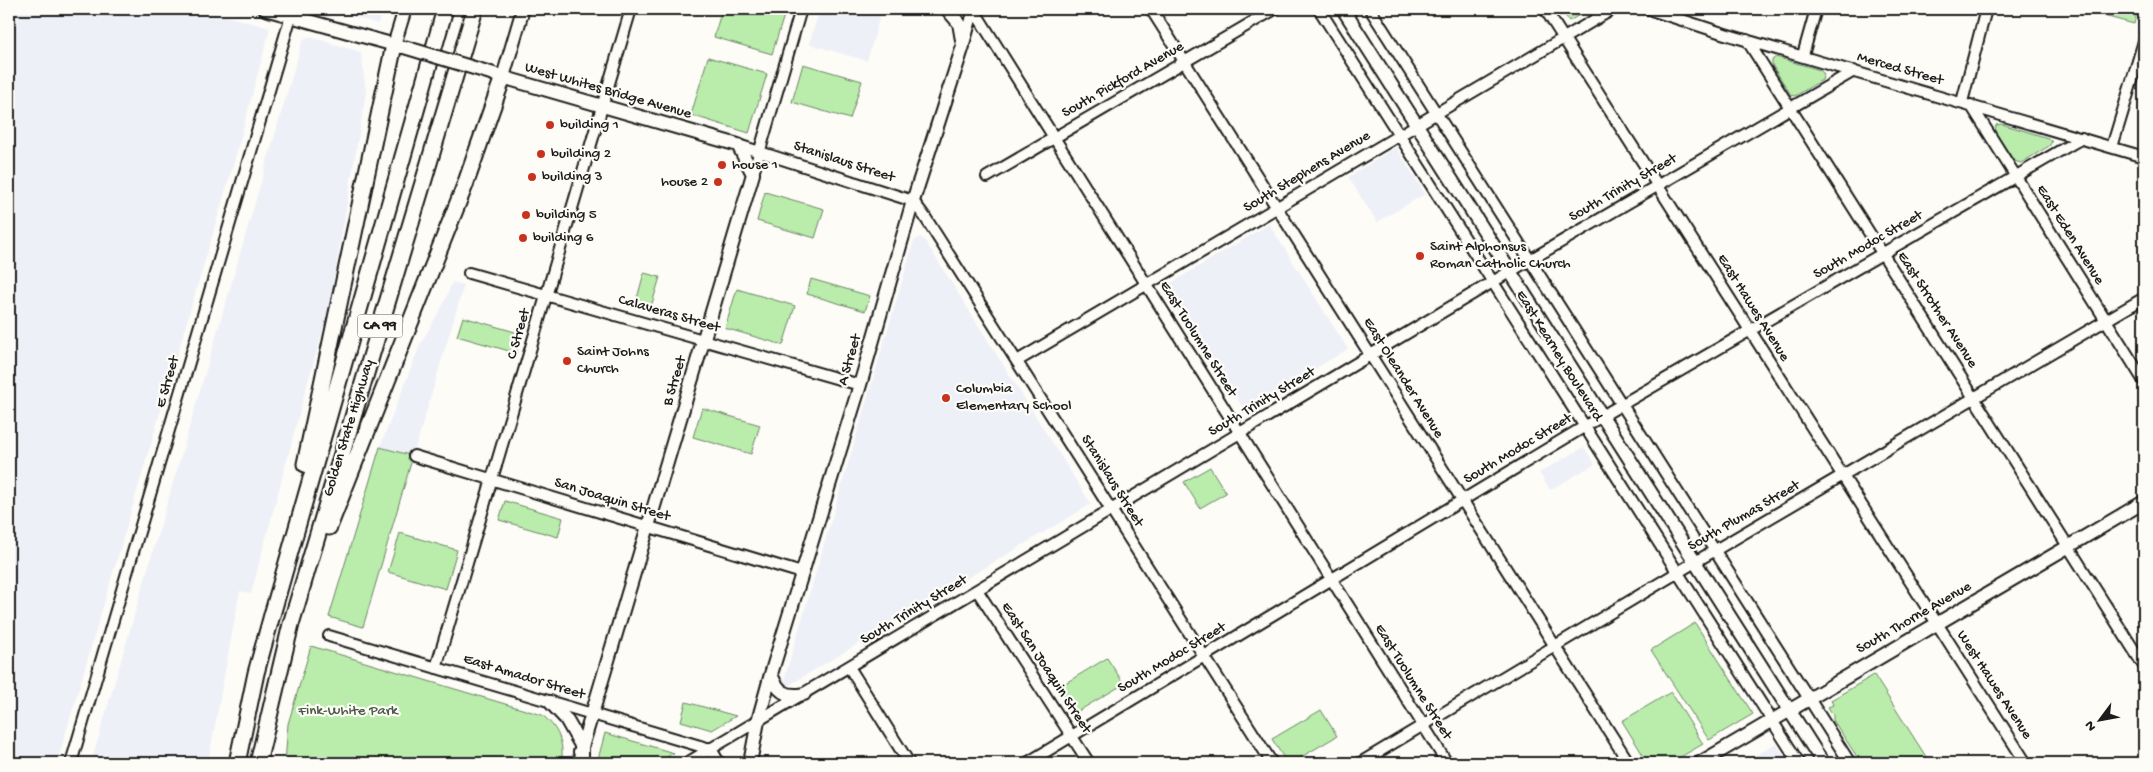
<svg xmlns="http://www.w3.org/2000/svg" width="2153" height="772" font-family="'Gochi Hand',sans-serif">
<style>
.built{fill:#eef0f8}
.green{fill:#baecac;stroke:#6b8464}
.lines{fill:none;stroke-linecap:round;stroke-linejoin:round}
.minor-casing{stroke:#1c1c1c;stroke-width:14}
.major-casing{stroke:#1c1c1c;stroke-width:16}
.highway-casing{stroke:#1c1c1c;stroke-width:19}
.minor{stroke:#fdfcf7;stroke-width:10}
.major{stroke:#fdfcf7;stroke-width:12}
.highway{stroke:#fdfcf7;stroke-width:15}
.major-bridge-casing{stroke:#1c1c1c;stroke-width:16;stroke-linecap:butt}
.major-bridge{stroke:#fdfcf7;stroke-width:12}
.poi-dot{fill:#c8321e;stroke:#fdfcf7;stroke-width:2}
.labels{text-anchor:middle;dominant-baseline:central;stroke-width:4.5;stroke-linejoin:round;paint-order:stroke}
.shield{fill:#fdfcf7;stroke:#605f5e;stroke-width:1}
.shield-label{font-size:14px;font-weight:bold;fill:#1c1c1c}
.street-label{font-size:15px;fill:#1c1c1c;stroke:#fdfcf7}
.poi-label{font-size:15px;fill:#1c1c1c;stroke:#fdfcf7;text-anchor:start}
.park-label{font-size:15px;fill:#4b5a47;stroke:#fdfcf7}
</style>
<rect width="100%" height="100%" fill="#fdfcf7"/>
<filter id="ink" filterUnits="userSpaceOnUse"><feTurbulence type="fractalNoise" baseFrequency=".02" numOctaves="2"/><feDisplacementMap in="SourceGraphic" scale="10" xChannelSelector="R" yChannelSelector="G"/><feConvolveMatrix kernelMatrix="1 2 1 2 8 2 1 2 1" color-interpolation-filters="sRGB"/></filter>
<g filter="url(#ink)">
<path class="built" d="M9,9H199L270,28L236,155L57,763H9Z
M328,9H383L378,24Z
M820,9H882L867,61L809,44Z
M310,37L361,52L366,93L328,313L304,396L251,594L240,591L208,763H91L302,42L305,38Z
M1396,147L1425,194L1377,222L1348,177Z
M1269,224L1348,349L1245,411L1166,286Z
M919,237L924,239L1091,504L786,687L783,683L914,241Z
M452,282L464,285L413,456L380,447L420,345L443,305Z
M1584,447L1595,464L1550,490L1539,473Z
M1776,743L1789,763H1742Z"/>
<path class="green" d="M722,9H786L772,54L714,37Z
M1561,9H1590L1569,21Z
M2106,9H2138L2134,24L2104,16Z
M708,57L767,74L749,133L691,115Z
M1776,57L1820,70L1824,74L1822,80L1795,96L1791,95L1772,65V60Z
M803,64L862,81L850,119L792,102Z
M2002,124L2048,138L2052,142L2049,146L2021,163L2014,161L1995,132L1996,125Z
M765,192L824,209L815,238L757,221Z
M644,273L660,277L651,307L636,302Z
M811,279L870,296L865,311L807,294Z
M737,289L795,306L783,345L725,328Z
M463,317L522,334L516,353L457,336Z
M702,408L760,425L751,454L693,437Z
M380,447L413,456L363,627L329,617Z
M1210,467L1226,493L1200,508L1184,482Z
M505,501L563,518L558,537L499,520Z
M400,533L457,550L446,589L388,572Z
M1695,623L1753,714L1709,740L1651,650Z
M311,646L542,715C558,727 565,744 561,763H285L288,724Z
M1107,658L1124,684L1075,713L1059,687Z
M1874,675L1930,763H1861L1833,720V715L1828,707L1833,705L1831,700Z
M1671,692L1703,744L1670,763H1648L1622,721Z
M686,702L736,716L712,730L681,721Z
M1321,710L1337,736L1291,763H1287L1272,739Z
M605,733L674,753L657,763H597Z"/>
<g class="lines">
<g class="minor-casing">
<path id="minor" d="M969,9L974,10L1447,763
M1151,9L1629,763
M1319,9L1799,763
M1370,9L1850,763
M1545,9L2026,763
M1648,9L1725,34L2144,157
M1747,40L2144,666
M964,44L974,9
M1803,55L1816,9
M1962,102L1986,9
M1971,105L2144,381
M738,145L913,201L925,217L1272,763
M2112,147L2144,41
M753,174L801,9
M987,177L1275,9
M469,273L860,385
M1017,361L1613,9
M414,456L802,573
M977,590L1089,763
M329,636L710,749
M849,667L909,763
M436,668L631,9
M71,763L293,9
M687,763L1511,271L1854,71
M1027,763L1602,416L2082,138
M1360,763L1695,562L2144,298"/>
</g>
<g class="major-casing">
<path id="major" d="M265,9L402,47
M1343,9L1823,763
M394,45L405,9
M495,75L738,145L753,174L592,714L582,747V763
M503,77L523,9
M771,674C777,691 786,698 804,694
M550,702L566,719L582,747L580,752
M710,749L718,763
M750,763L758,721L771,674L860,385L913,201L963,46L959,23L947,9
M1700,763L2144,502"/>
</g>
<g class="highway-casing">
<path id="highway" d="M305,464L394,45
M329,527L465,185L503,77
M237,763L256,673L272,615L445,9
M258,763L291,624L475,9"/>
</g>
<use href="#minor" class="minor"/>
<use href="#major" class="major"/>
<use href="#highway" class="highway"/>
<g class="major-bridge-casing">
<path id="major-bridge" d="M404,47L494,74"/>
</g>
<use href="#major-bridge" class="major-bridge"/>
</g>
</g>
<g class="poi-dot">
<circle cx="550" cy="125" r="5"/>
<circle cx="541" cy="154" r="5"/>
<circle cx="722" cy="165" r="5"/>
<circle cx="532" cy="177" r="5"/>
<circle cx="718" cy="182" r="5"/>
<circle cx="526" cy="215" r="5"/>
<circle cx="523" cy="238" r="5"/>
<circle cx="1420" cy="256" r="5"/>
<circle cx="567" cy="361" r="5"/>
<circle cx="946" cy="398" r="5"/>
</g>
<g class="labels">
<rect class="shield" x="357.5" y="314.5" width="45" height="23" rx="4"/>
<g class="shield-label">
<text x="380" y="326">CA 99</text>
</g>
<g class="street-label">
<text transform="translate(1900 69) rotate(16)">Merced Street</text>
<text transform="translate(1123 80) rotate(-30)">South Pickford Avenue</text>
<text transform="translate(608 91) rotate(16)">West Whites Bridge Avenue</text>
<text transform="translate(844 162) rotate(18)">Stanislaus Street</text>
<text transform="translate(1307 172) rotate(-31)">South Stephens Avenue</text>
<text transform="translate(1623 188) rotate(-30)">South Trinity Street</text>
<text transform="translate(2070 235) rotate(58)">East Eden Avenue</text>
<text transform="translate(1868 245) rotate(-30)">South Modoc Street</text>
<text transform="translate(1753 308) rotate(58)">East Hawes Avenue</text>
<text transform="translate(1937 310) rotate(57)">East Strother Avenue</text>
<text transform="translate(669 314) rotate(16)">Calaveras Street</text>
<text transform="translate(519 334) rotate(-74)">C Street</text>
<text transform="translate(1198 339) rotate(58)">East Tuolumne Street</text>
<text transform="translate(1559 356) rotate(58)">East Kearney Boulevard</text>
<text transform="translate(850 360) rotate(-74)">A Street</text>
<text transform="translate(1403 378) rotate(58)">East Oleander Avenue</text>
<text transform="translate(675 381) rotate(-73)">B Street</text>
<text transform="translate(168 382) rotate(-74)">E Street</text>
<text transform="translate(1262 402) rotate(-31)">South Trinity Street</text>
<text transform="translate(349 428) rotate(-73)">Golden State Highway</text>
<text transform="translate(1518 449) rotate(-31)">South Modoc Street</text>
<text transform="translate(1112 481) rotate(58)">Stanislaus Street</text>
<text transform="translate(612 500) rotate(17)">San Joaquin Street</text>
<text transform="translate(1744 516) rotate(-30)">South Plumas Street</text>
<text transform="translate(914 610) rotate(-31)">South Trinity Street</text>
<text transform="translate(1914 618) rotate(-30)">South Thorne Avenue</text>
<text transform="translate(1172 658) rotate(-31)">South Modoc Street</text>
<text transform="translate(1046 668) rotate(57)">East San Joaquin Street</text>
<text transform="translate(524 677) rotate(17)">East Amador Street</text>
<text transform="translate(1413 682) rotate(58)">East Tuolumne Street</text>
<text transform="translate(1994 685) rotate(57)">West Hawes Avenue</text>
</g>
<g class="poi-label">
<text x="560" y="125">building 1</text>
<text x="551" y="154">building 2</text>
<text x="732" y="165">house 1</text>
<text x="542" y="177">building 3</text>
<text x="708" y="182" text-anchor="end">house 2</text>
<text x="536" y="215">building 5</text>
<text x="533" y="238">building 6</text>
<text x="1430" y="247">Saint Alphonsus<tspan x="1430" dy="17">Roman Catholic Church</tspan></text>
<text x="577" y="352">Saint Johns<tspan x="577" dy="17">Church</tspan></text>
<text x="956" y="389">Columbia<tspan x="956" dy="17">Elementary School</tspan></text>
</g>
<g class="park-label">
<text x="348" y="711">Fink-White Park</text>
</g>
</g>
<rect width="2153" height="772" fill="none" stroke="#fdfcf7" stroke-width="30"/>
<rect x="15" y="15" width="2123" height="742" fill="none" stroke="#1c1c1c" stroke-width="2" filter="url(#ink)"/>
<g transform="translate(2100 720) rotate(238)" stroke="#fdfcf7" stroke-width="4" paint-order="stroke">
<path d="M0-4L9 19L0 12L-9 19Z" fill="#1c1c1c"/>
<text y="-8" font-size="14" font-weight="bold" text-anchor="middle" fill="#1c1c1c">N</text>
</g>
</svg>
